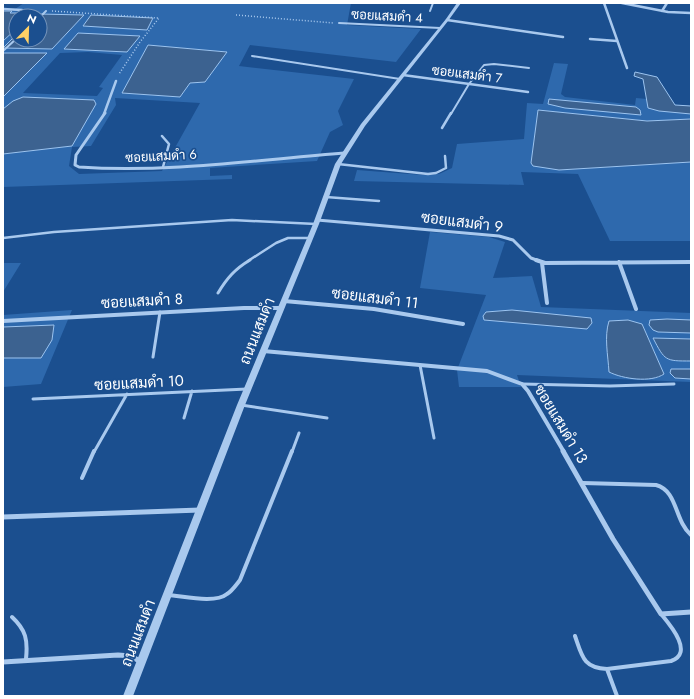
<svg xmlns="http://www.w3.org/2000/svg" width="694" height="699" font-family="Jost,Sarabun,sans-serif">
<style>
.green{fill:#2e69ad;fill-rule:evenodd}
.water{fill:#3c6290;stroke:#9cc4f0}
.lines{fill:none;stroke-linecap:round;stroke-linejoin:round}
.path{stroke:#a9c9ee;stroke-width:1.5;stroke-dasharray:1 2;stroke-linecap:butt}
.service-far3{stroke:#a9c9ee;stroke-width:2}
.service-far2{stroke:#a9c9ee;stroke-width:2.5}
.service-far1{stroke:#a9c9ee;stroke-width:3}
.service{stroke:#a9c9ee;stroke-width:4}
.minor-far3{stroke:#a9c9ee;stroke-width:2.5}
.minor-far2{stroke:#a9c9ee;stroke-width:3}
.minor-far1{stroke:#a9c9ee;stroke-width:4}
.minor{stroke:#a9c9ee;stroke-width:5}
.tertiary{fill:#a9c9ee;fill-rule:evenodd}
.labels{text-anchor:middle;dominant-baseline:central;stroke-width:3.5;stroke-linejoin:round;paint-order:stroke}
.far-street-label{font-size:13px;fill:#fff;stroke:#1b4f8f}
.street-label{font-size:15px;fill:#fff;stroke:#1b4f8f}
</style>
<rect width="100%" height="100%" fill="#1b4f8f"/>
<path class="green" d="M24,3H351L347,25L421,29L396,62L250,45L239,66L354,79L338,111L343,125L330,132L317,161L210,168V176L232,175V179L3,187V154L72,146L13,101L3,109V97L46,53H3V41L16,29V35L3,48L52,49L83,15L39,14L36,16H30L32,14L9,13ZM91,15L153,18L146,30L83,26ZM148,45L226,52L205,82H190L180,97L122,93ZM88,52L122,55L99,87L103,88L97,96L23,93L60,53ZM115,98L200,103L162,171L79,174L69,166L72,147L91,146L116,105Z
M554,63L568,64L561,94L565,97L635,105L636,98L647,99L648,108L691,114V119L648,121L538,110L531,163L559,170L691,162V241H610L578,174L521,172L524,185L354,181L357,170L423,175L439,174L452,168L457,144L524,139L527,103L543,104Z
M430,232L489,237L505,242L493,278L532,276L541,307L691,313V320H650L658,332L691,333V339L653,338C665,361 665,361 691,361V369H671L675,378L691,379V382L517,375L521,387H459L457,370L486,295L420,288ZM579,318H591L587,328L511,321ZM628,320L642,324L664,374L657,378Z
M3,263H21L3,292Z
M72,310L41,384L3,387V358H41L54,325L3,327V315Z"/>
<path class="water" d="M3,11H12L10,13H33L30,16H16V29L3,41Z
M39,14L84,15L52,49L3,48L16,35V40H40V16H36Z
M91,15L153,18L147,30L83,26Z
M78,33L140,36L127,52L64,49Z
M148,45L227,52L205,82L190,83L180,97L122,93Z
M3,53H47L3,97Z
M635,72L657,77L675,105L691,106V114L659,111L648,108L643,79L634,76Z
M23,97L94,100L96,104L72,146L3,154V109L13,101Z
M549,99L636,107L640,110L641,115L565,108L548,104Z
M538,110L647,121L691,119V162L559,170L533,166L531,163Z
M512,310L591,318L592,323L587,329L484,320L483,316L486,312Z
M667,319L691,320V333L658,332L653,330L649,325L650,320Z
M628,320L642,324L664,374C651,383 623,379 609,372C608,355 604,337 609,321Z
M54,325L52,340L41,358H3V327Z
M653,338L691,339V361C665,361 665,361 653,338Z
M671,369H691V379L675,378L670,373Z"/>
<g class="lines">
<path class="path" d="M52,11L159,18L140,42L119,74
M236,15L334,23"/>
<path class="service-far3" d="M430,11L433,3
M40,17L46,11
M339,23L440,28
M3,51L16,39
M252,56L400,79
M451,114L469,84L484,65L494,64L529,68"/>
<path class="service-far2" d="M442,128L451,113
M162,136L169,144L163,167
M338,164L428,174L436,173L446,168L445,156
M326,197L379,201
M3,238L54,232L232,220L316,224
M248,261L276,243L288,238H310"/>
<path class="service-far1" d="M218,293C227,278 235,269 250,260
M153,357L160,312
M420,365L434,438
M522,384L610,386L674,384
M33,399L247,389
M241,405L327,418
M184,418L192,391
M94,452L127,394
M292,452L299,433"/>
<path class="service" d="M82,478L94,451
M583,483L656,485C678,491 674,520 691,535
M168,595C183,596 215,604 227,594C232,591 236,585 240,580L292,451
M12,617C26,630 28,640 26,659
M575,636C582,656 583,668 607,669
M617,696L607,669L671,661C694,653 671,626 661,614"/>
<path class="minor-far3" d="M604,3L627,68
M622,3L668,12L691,13
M3,9L22,10
M662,11L667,3
M447,20L563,37
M590,39L617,41
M403,75L528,92
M104,114L116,81"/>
<path class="minor-far2" d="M105,113L76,155L75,165L79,167C167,173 256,160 344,153
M317,220L499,236L513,240L531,258L539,261"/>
<path class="minor-far1" d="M536,260L545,263L691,262
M619,262L636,309
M542,263L547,303
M284,301L374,309L463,324
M3,321L244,308H281
M263,351L487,371L522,384L528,391L564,452"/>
<path class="minor" d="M563,451L613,539L661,614L691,612
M3,517L200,510
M3,662L118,655L131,656L141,662"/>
<path class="tertiary" d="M457,3H461L448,21L365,126L341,164L319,224L245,405L133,696H123L237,405L313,224L335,164L361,124L446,19Z"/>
</g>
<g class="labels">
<g class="far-street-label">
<text transform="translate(387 16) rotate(3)">ซอยแสมดำ 4</text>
<text transform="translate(467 74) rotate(7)">ซอยแสมดำ 7</text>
<text transform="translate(161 156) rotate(-3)">ซอยแสมดำ 6</text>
</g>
<g class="street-label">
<text transform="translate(462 222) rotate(7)">ซอยแสมดำ 9</text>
<text transform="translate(375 298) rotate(7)">ซอยแสมดำ 11</text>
<text transform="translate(142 301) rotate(-3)">ซอยแสมดำ 8</text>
<text transform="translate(257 331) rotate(-68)">ถนนแสมดำ</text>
<text transform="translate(139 383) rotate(-3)">ซอยแสมดำ 10</text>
<text transform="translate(561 424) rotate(59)">ซอยแสมดำ 13</text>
<text transform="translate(138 633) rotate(-69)">ถนนแสมดำ</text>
</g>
</g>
<rect width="694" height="699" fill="none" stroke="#ffffff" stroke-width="8"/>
<g transform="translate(28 28) rotate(23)"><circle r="19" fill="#1b4f8f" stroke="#7695bc"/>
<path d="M0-3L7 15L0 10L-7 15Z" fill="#ffd166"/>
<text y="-6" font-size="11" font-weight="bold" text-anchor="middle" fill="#ffffff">N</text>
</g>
</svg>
